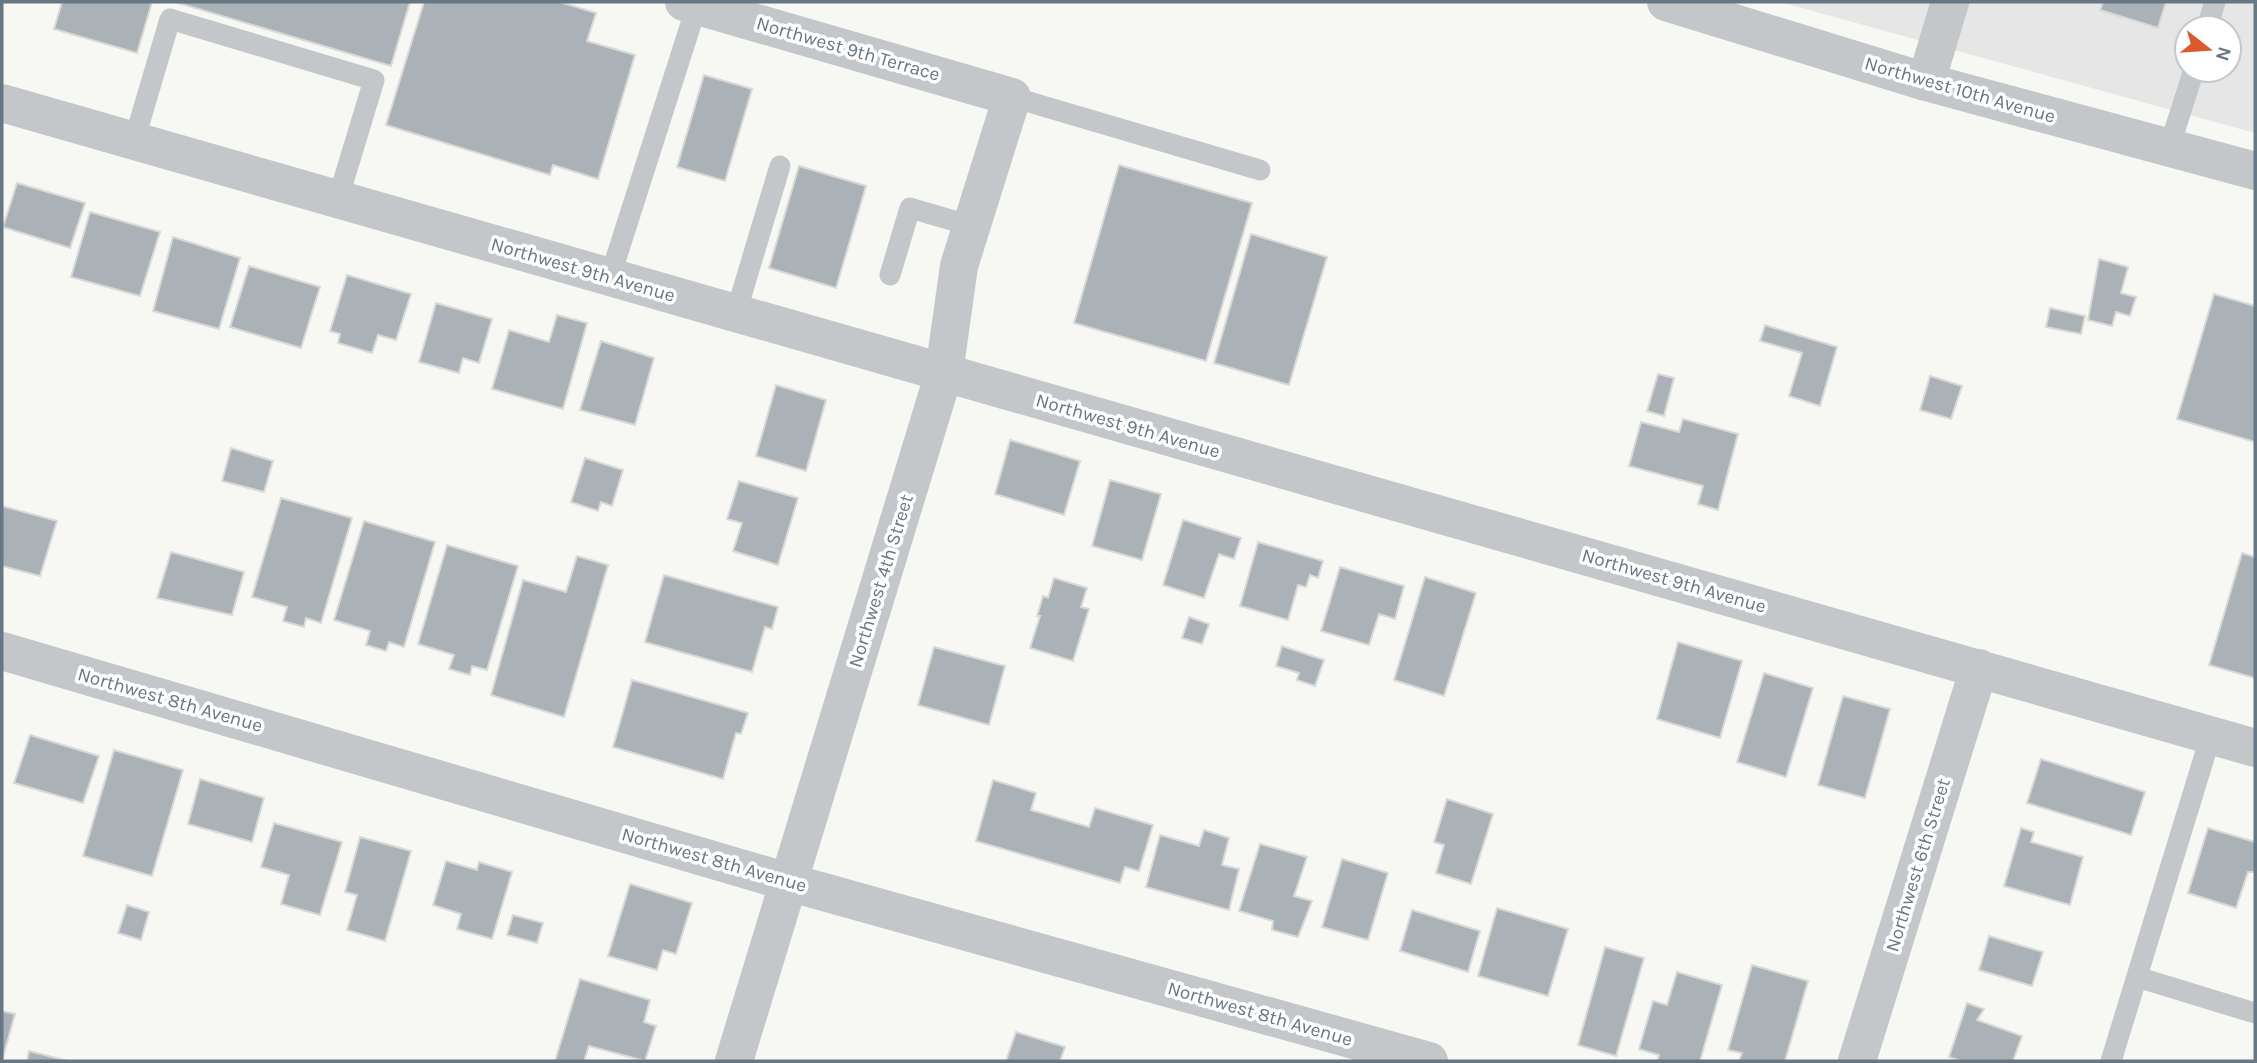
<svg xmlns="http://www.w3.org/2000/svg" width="2257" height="1063" font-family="Karla,sans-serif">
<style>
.built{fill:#e5e6e5;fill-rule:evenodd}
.building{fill:#aab2b7;stroke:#d9d9d7;stroke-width:2}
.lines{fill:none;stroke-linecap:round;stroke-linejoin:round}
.service{stroke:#c3c7ca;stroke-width:21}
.minor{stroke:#c3c7ca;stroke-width:38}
.labels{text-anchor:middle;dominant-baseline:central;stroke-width:7;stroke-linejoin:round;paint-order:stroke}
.street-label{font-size:19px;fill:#677784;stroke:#fff}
</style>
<rect width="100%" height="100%" fill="#f7f7f4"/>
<path class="built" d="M1780,2H2255V133ZM2187,28H2229V70H2187Z"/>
<path class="building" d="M62,2H152L137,53L54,29Z
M175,2H410L391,66Z
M424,2H560L596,13L587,41L635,55L598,179L553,165L550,175L386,125Z
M2103,2H2166L2158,28L2100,10Z
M704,75L752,89L725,181L677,167Z
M1119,165L1252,203L1206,361L1074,323Z
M799,166L866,186L836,288L769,268Z
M17,183L85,203L70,248L3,227Z
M90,212L160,232L140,296L71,277Z
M1251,234L1327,257L1289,385L1214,363Z
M173,237L240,258L219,329L153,311Z
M2099,259L2128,267L2121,293L2136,297L2130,316L2116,312L2112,326L2088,320Z
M249,266L320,287L301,348L230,327Z
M347,275L411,294L396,340L378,335L372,353L338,343L340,334L330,331Z
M2214,294L2255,306V442L2177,419Z
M436,303L492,319L479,363L463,358L459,373L419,362Z
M2050,308L2085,316L2081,334L2046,327Z
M557,315L587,323L563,409L492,389L509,330L549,342Z
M1765,325L1837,347L1820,406L1789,396L1802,353L1760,341Z
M601,341L654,358L635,425L580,410Z
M1658,374L1674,378L1664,416L1647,411Z
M1930,376L1962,386L1951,419L1920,410Z
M776,385L826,400L806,471L756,456Z
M1683,419L1738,434L1718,510L1698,504L1703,486L1629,466L1641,422L1679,432Z
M1010,440L1080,461L1064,515L995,494Z
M231,448L273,461L264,492L222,481Z
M585,458L623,470L612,506L601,502L598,511L571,502Z
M1110,480L1161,494L1142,560L1092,546Z
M739,481L798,498L778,565L733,551L742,523L727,519Z
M281,498L352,518L321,623L306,618L304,627L283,621L287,607L252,597Z
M2,506L57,521L40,576L2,566Z
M1183,520L1241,538L1234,559L1219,554L1204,598L1163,585Z
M364,521L435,542L404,647L389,642L386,651L366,645L370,631L334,620Z
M1258,542L1323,561L1318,578L1310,575L1306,587L1298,585L1288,620L1240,606Z
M447,545L518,566L487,670L472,666L470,675L449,669L454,655L418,644Z
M171,552L244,572L232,615L157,598Z
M2242,553L2255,557V678L2209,665Z
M577,556L608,565L564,717L491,695L523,580L566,592Z
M1340,567L1404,586L1395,619L1379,614L1369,645L1321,631Z
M664,575L778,607L772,629L765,627L752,672L645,642Z
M1425,577L1476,593L1444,696L1394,680Z
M1054,578L1087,588L1081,607L1089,609L1073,661L1030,648L1040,616H1037L1043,596L1048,598Z
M1189,617L1209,624L1202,644L1182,638Z
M1678,642L1742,661L1720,738L1657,719Z
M1282,646L1324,660L1315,686L1297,680L1299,673L1276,666Z
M934,647L1005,666L989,725L918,705Z
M1764,673L1813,688L1786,777L1737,762Z
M632,680L748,713L741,734L736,733L723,779L613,747Z
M1843,696L1890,709L1865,798L1818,785Z
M30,735L99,756L83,803L14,783Z
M114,750L183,770L152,876L83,856Z
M2041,759L2145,792L2131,835L2027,803Z
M200,779L264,798L252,842L188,824Z
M993,780L1036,793L1031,810L1089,827L1095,808L1153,825L1139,871L1125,867L1120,883L976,841Z
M1447,799L1493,814L1471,884L1436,873L1444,845L1434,842Z
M274,823L342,842L320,915L281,904L289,875L261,867Z
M2021,828L2034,832L2031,842L2083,857L2070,905L2004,886Z
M2208,828L2255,842V872H2248L2236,908L2188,893Z
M1204,830L1229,838L1222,865L1239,869L1229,910L1146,887L1160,835L1199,846Z
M360,837L411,851L385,941L347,930L357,895L345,892Z
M1260,844L1307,857L1294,896L1312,901L1298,937L1272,930L1273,921L1239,911Z
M1342,859L1388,873L1368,940L1322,927Z
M446,861L477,870L479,862L512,872L492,939L457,929L461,914L433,905Z
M630,884L692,903L676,954L663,950L657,970L608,956Z
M127,905L149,912L141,940L118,933Z
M1497,908L1568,929L1548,996L1478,976Z
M1412,910L1480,931L1468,972L1400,951Z
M513,915L543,923L537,943L507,935Z
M1989,936L2043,952L2032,986L1979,970Z
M1605,947L1644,958L1616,1056L1578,1045Z
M1752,965L1808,981L1785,1061H1739L1742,1053L1728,1050Z
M1677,972L1722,985L1700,1061H1657L1659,1055L1639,1049L1653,1001L1667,1005Z
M580,979L650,1000L644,1022L656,1026L645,1061L589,1046L584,1061H555Z
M1967,1003L1984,1009L1977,1020L2022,1036L2013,1061H1961L1949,1057Z
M2,1011L15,1014L2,1061Z
M1016,1032L1065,1047L1060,1061H1006Z
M29,1051L68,1061H27Z"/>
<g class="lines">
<path class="service" d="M2207,28L2215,2
M1012,97L1260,170
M134,141L170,19L374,80L338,199
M2169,148L2194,70
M890,275L910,208L972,226
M610,277L697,5
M736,313L780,166
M2137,977L2255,1013
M2111,1061L2211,735"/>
<path class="minor" d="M684,2L1012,97L959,266L944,373L734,1061
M1666,2L1926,82L2255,171
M1926,82L1950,2
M2,103L2255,748
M2,651L788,882L1429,1061
M1857,1061L1979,668"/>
</g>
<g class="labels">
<g class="street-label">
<text transform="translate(848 49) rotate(16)">Northwest 9th Terrace</text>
<text transform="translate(1960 90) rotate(16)">Northwest 10th Avenue</text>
<text transform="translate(583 270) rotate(16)">Northwest 9th Avenue</text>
<text transform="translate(1128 426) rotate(16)">Northwest 9th Avenue</text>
<text transform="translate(881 581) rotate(-73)">Northwest 4th Street</text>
<text transform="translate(1674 581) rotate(16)">Northwest 9th Avenue</text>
<text transform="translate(170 700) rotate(16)">Northwest 8th Avenue</text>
<text transform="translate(714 860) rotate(16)">Northwest 8th Avenue</text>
<text transform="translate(1918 865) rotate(-73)">Northwest 6th Street</text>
<text transform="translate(1260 1014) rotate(16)">Northwest 8th Avenue</text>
</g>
</g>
<rect width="2257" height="1063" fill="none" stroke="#677784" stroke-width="7"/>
<g transform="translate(2208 49) rotate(107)"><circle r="33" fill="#ffffff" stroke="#c2c9ce" stroke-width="2"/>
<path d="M0-5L12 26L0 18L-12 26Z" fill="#dc592f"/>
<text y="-10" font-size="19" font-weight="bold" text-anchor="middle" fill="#677784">N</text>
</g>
</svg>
